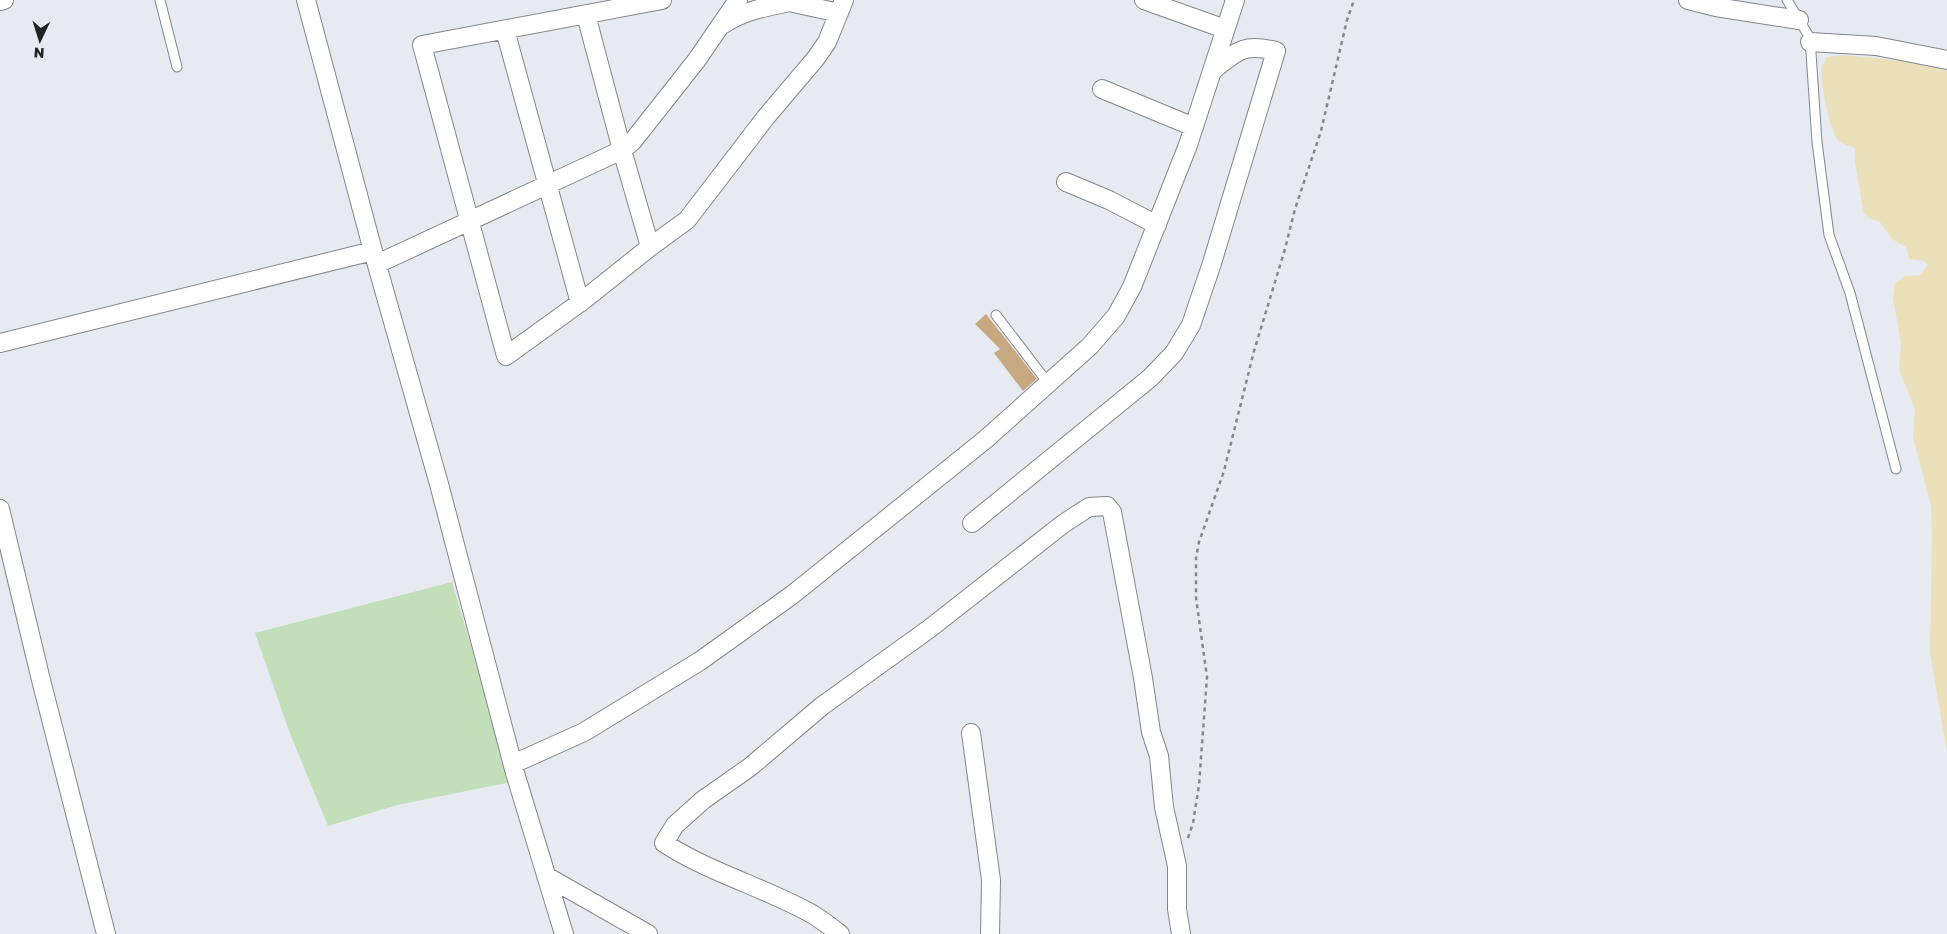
<svg xmlns="http://www.w3.org/2000/svg" width="1947" height="934" font-family="'Golos Text',sans-serif">
<style>
.green{fill:#c2dfba}
.sand{fill:#eae1bb}
.building{fill:#c6a980}
.lines{fill:none;stroke-linecap:round;stroke-linejoin:round}
.lane-casing{stroke:#84868c;stroke-width:11}
.street-casing{stroke:#84868c;stroke-width:20}
.path{stroke:#85878b;stroke-width:2.5;stroke-dasharray:4 4;stroke-linecap:butt}
.lane{stroke:#fff;stroke-width:9}
.street{stroke:#fff;stroke-width:18}
</style>
<rect width="100%" height="100%" fill="#e7eaf0"/>
<path class="green" d="M452,582L511,782L397,805L328,826L289,731L255,633Z"/>
<path class="sand" d="M1845,55L1919,63L1947,71V752L1930,653L1932,535L1931,506L1913,437L1915,409L1899,369L1901,344L1893,298L1895,283L1905,276L1920,275L1928,265L1924,261L1909,259L1906,247L1892,239L1880,222L1871,219L1864,214L1855,162V148C1849,146 1842,144 1838,140C1830,131 1819,79 1822,68C1823,64 1825,60 1827,57Z"/>
<path class="building" d="M986,314L1037,379L1023,391L994,353L1000,349L975,324Z"/>
<g class="lines">
<g class="lane-casing">
<path id="lane" d="M160,0L177,67
M1787,0L1810,38L1817,142L1829,235L1850,293L1896,469
M996,315L1048,383"/>
</g>
<g class="street-casing">
<path id="street" d="M306,0L373,251L439,484L515,773L564,934
M662,0L422,45L506,356L585,299L650,247L687,220L766,117L816,58L827,42L844,0
M780,0L839,13
M1144,0L1225,29
M1688,0L1716,7L1799,20
M0,1L4,0
M586,15L622,150L650,247
M722,25C743,11 765,7 790,2
M505,30L580,303
M1810,42L1876,46L1947,60
M1102,89L1194,127
M1066,182L1109,200L1157,225
M377,264L622,150L632,142L696,61L738,0
M0,343L373,251
M0,509L41,680L106,934
M972,523L1150,378L1174,353L1191,325L1212,263L1276,51C1243,43 1237,51 1212,71
M971,733L991,880L990,934
M513,764L584,732L700,661L792,595L986,439L1090,346L1116,316L1132,287L1188,145L1235,0
M546,876L648,934
M840,934C831,927 822,920 812,914C764,887 710,873 664,843L675,825L703,800L750,767L822,706L929,629L1063,524L1089,507L1107,506L1112,512L1143,678L1151,732L1159,756L1164,807L1177,866V909L1181,934"/>
</g>
<path class="path" d="M1188,838L1193,823L1199,785L1207,677L1196,598V558L1199,542L1224,471L1254,351L1285,249L1295,209L1321,131L1347,20L1354,0"/>
<use href="#lane" class="lane"/>
<use href="#street" class="street"/>
</g>
<g transform="translate(40 40) rotate(184)" stroke="#e7eaf0" stroke-width="4" paint-order="stroke">
<path d="M0-4L9 19L0 12L-9 19Z" fill="#222325"/>
<text y="-8" font-size="14" font-weight="bold" text-anchor="middle" fill="#222325">N</text>
</g>
</svg>
